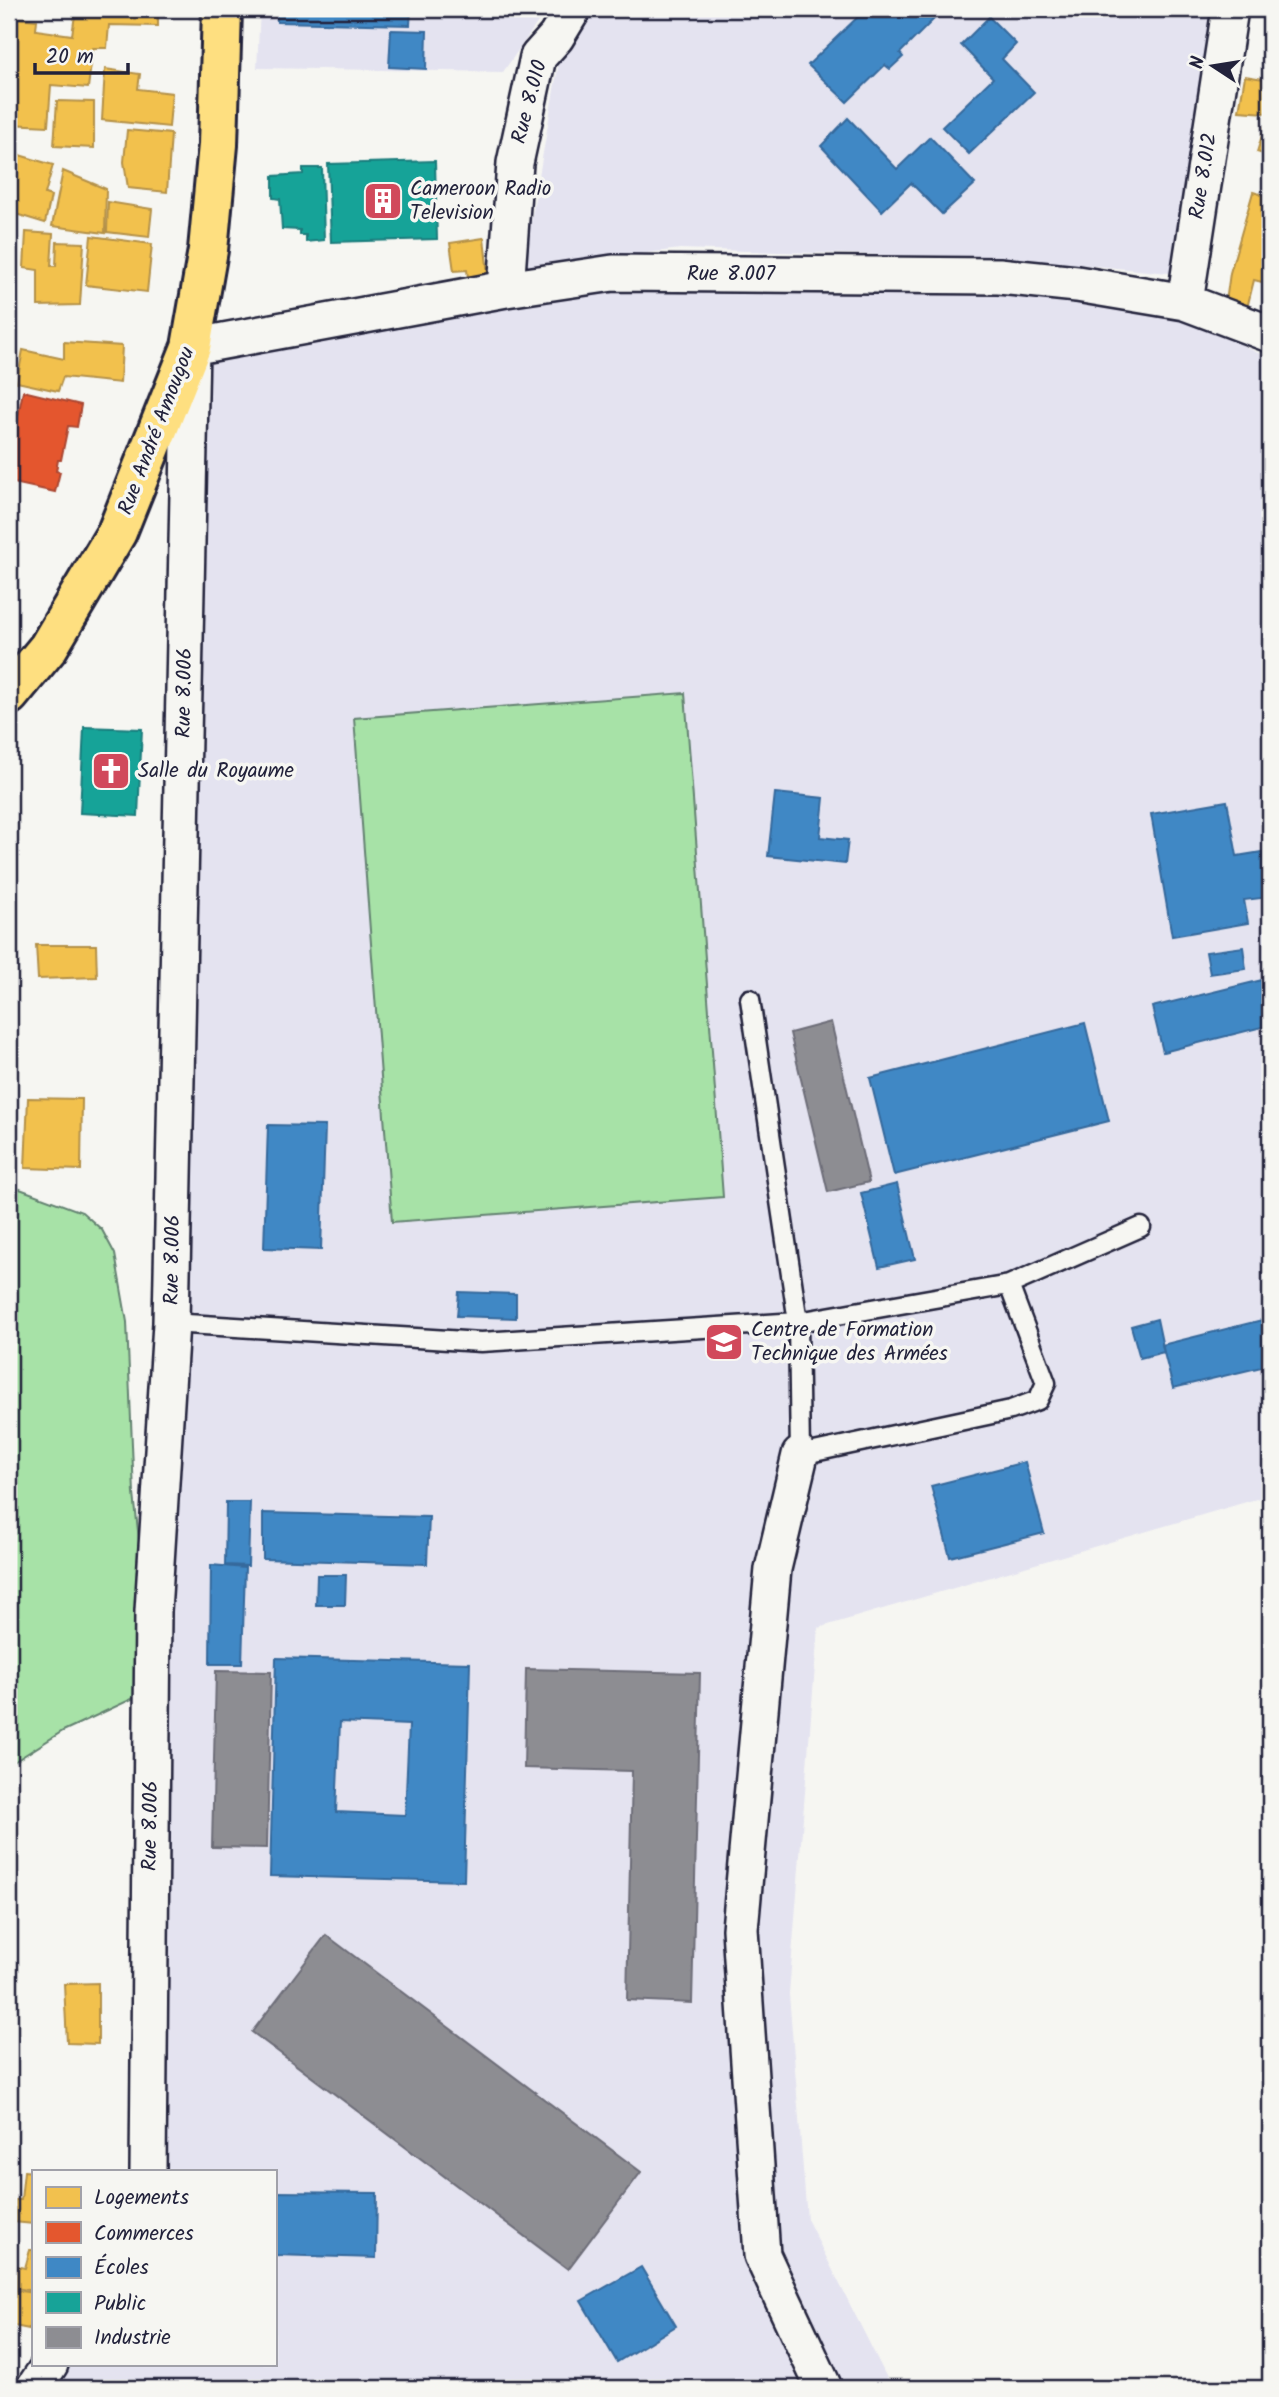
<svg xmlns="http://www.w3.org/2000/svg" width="1279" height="2397" font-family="Kalam,sans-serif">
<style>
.built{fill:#e4e3f0}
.green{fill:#a7e2a7;stroke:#648271;stroke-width:2}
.homes{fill:#f2c14e;stroke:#b49148;stroke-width:2}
.shops{fill:#e4572e;stroke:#aa4732;stroke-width:2}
.schools{fill:#3f88c5;stroke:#36699c;stroke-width:2;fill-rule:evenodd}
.public{fill:#17a398;stroke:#1a7c7c;stroke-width:2}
.industry{fill:#8d8d92;stroke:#6d6d78;stroke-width:2}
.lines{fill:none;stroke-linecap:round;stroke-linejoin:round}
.lane-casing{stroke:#22223b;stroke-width:23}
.street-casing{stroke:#22223b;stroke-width:40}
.primary-casing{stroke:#22223b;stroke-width:44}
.lane{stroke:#f6f6f2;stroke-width:18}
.street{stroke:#f6f6f2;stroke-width:35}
.primary{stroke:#fedf80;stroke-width:38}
.labels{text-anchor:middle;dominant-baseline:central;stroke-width:7;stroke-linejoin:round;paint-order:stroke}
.street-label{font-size:21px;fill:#22223b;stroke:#f6f6f2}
.poi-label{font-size:21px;fill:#22223b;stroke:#f6f6f2;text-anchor:start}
</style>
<rect width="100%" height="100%" fill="#f6f6f2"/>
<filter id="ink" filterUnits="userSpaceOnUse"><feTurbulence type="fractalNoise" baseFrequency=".0143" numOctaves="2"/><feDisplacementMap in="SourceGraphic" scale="14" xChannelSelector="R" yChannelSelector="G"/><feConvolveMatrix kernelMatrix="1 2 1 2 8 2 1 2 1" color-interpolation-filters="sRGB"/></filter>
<g filter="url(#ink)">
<path class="built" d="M260,9H547L503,72L257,68Z
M568,9H1210L1179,274L1023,259L680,249L523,268Z
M612,285H1015L1184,316L1270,359V1495L818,1628L789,1994L807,2219L892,2388H47L63,2364H275V2171H153L192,368L504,301Z"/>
<path class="green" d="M685,693L723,1197L392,1222L354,718Z
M9,1185L82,1212L102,1230L115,1254L127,1322L134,1494L144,1587L140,1690L132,1699L63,1731L9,1765Z"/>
<path class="homes" d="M107,9H158V26L109,25L107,48H93L88,88L51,85L48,126L9,124V17L37,20L36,30L72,35L75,15L108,17Z
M105,69L140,74L138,89L172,93L169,127L102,120Z
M1245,76L1270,80L1266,113L1239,111Z
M57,101L94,102V148L54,146Z
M1265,126L1270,127V156L1257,152Z
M127,130L171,134L167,192L128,188L124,162Z
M9,152L53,165L45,194L51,196L45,223L9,212L12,194L9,193Z
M63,171L106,189L105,233L52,226Z
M1253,192L1270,197V284L1254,280L1247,308L1226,302L1230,273Z
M108,202L152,209L149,237L107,232Z
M26,232L53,234L51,266H56L57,242L84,243L80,305L38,306V270L24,268Z
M91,236L152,244L147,292L86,285Z
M484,238L488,275L468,278L467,270L454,271L450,243Z
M64,342L122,346L120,383L63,377L58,391L17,382L23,350L64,359Z
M36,945H96L97,977L38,979Z
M28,1098L82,1099L81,1170L25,1168Z
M98,1983V2044L67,2043L64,1984Z
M24,2171L33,2172V2224L14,2222L15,2200H21Z
M30,2250H33V2291L16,2288L17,2266L25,2268Z
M9,2289L33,2293L29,2329L9,2325Z"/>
<path class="shops" d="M23,391L81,405L77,427L68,426L61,460H58L56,471L60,472L55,492L9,482V462Z"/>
<path class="schools" d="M277,9H411L410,25L277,22Z
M866,9H938L941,12L900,53L903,57L890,69L885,65L847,102L808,65Z
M989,17L1016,44L1002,59L1034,92L969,154L942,127L993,78L961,45Z
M391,30L427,31L426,69L389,67Z
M848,118L897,169L930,137L975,184L942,214L911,183L882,211L821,146Z
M775,793L824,798L820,837L848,840L845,864L768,856Z
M1227,801L1237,856L1262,852L1270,897L1244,900L1248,923L1172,936L1151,814Z
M1243,947L1246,969L1210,974L1206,952Z
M1270,978V1025L1163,1052L1152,1007Z
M1085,1023L1109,1121L894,1175L870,1078Z
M268,1125L325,1126L321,1250L264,1248Z
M897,1184L915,1259L879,1267L861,1193Z
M459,1292L516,1294V1318L457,1316Z
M1270,1318V1365L1173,1388L1162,1345Z
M1157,1319L1164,1352L1140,1358L1131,1326Z
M1025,1462L1044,1533L950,1557L931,1486Z
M226,1502H250L248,1566L225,1565Z
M263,1513L429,1517L427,1564L263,1559Z
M211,1565L245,1568L242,1664H210Z
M317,1575H346L345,1605H316Z
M276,1658L470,1663L464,1881L270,1876ZM340,1722L409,1725L405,1815L336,1812Z
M275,2192L377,2193L376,2258L275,2255Z
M641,2267L676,2326L617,2362L581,2301Z"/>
<path class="public" d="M435,161L437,239L331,242L328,164Z
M303,168H322L324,240L306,242V235H300V230L282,229L280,199L273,198V176L303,174Z
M84,727L142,729L138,816L80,813Z"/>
<path class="industry" d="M831,1022L869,1182L828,1192L790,1033Z
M526,1669L700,1673L692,2003L627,2000L632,1771L524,1768Z
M216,1671L271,1672L267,1848L212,1847Z
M326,1935L641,2172L568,2269L252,2032Z"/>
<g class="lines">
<g class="lane-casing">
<path id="lane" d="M750,999L798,1322L800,1455L1011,1410L1038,1400L1046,1383L1009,1285
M171,1323L481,1342L798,1322L1009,1285L1141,1227"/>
</g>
<g class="street-casing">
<path id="street" d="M506,289L515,163L538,57L556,37L573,9
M1185,302L1230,9
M800,1455L773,1569L740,1929L762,2255L824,2388
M148,2171L153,1611L171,1323L191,347L506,289L613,273L999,276L1077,284L1185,302L1270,334
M34,2388L50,2364"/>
</g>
<g class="primary-casing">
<path id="primary" d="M9,695L48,648L117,532L191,347L208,250L218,145L222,9"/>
</g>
<use href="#lane" class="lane"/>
<use href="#street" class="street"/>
<use href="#primary" class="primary"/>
</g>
</g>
<defs>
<g id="building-square" transform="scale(2.0125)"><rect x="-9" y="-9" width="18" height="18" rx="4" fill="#d1495b" stroke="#f6f6f2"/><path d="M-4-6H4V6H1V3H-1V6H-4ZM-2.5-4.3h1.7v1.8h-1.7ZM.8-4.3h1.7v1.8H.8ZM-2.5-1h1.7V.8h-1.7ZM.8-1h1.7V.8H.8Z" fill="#fff"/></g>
<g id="church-square" transform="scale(2.0125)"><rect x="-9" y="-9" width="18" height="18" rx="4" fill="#d1495b" stroke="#f6f6f2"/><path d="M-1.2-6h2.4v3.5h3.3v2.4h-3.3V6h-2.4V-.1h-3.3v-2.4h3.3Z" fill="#fff"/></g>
<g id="school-square" transform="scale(2.0125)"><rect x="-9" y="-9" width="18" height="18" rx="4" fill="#d1495b" stroke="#f6f6f2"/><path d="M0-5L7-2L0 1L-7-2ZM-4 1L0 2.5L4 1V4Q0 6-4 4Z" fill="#fff"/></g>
</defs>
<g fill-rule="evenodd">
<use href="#building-square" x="383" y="201"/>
<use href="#church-square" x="111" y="771"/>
<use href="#school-square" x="724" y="1342"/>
</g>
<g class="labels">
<g class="street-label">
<text transform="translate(530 102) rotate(-75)">Rue 8.010</text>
<text transform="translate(1204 176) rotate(-81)">Rue 8.012</text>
<text x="731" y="274">Rue 8.007</text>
<text transform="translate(157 431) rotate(-69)">Rue André Amougou</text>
<text transform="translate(185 693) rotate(-89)">Rue 8.006</text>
<text transform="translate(173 1260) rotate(-89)">Rue 8.006</text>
<text transform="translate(151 1826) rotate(-89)">Rue 8.006</text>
</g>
<g class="poi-label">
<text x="410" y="189">Cameroon Radio<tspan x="410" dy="24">Television</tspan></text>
<text x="138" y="771">Salle du Royaume</text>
<text x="751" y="1330">Centre de Formation<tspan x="751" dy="24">Technique des Armées</tspan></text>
</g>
</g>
<rect width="1279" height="2397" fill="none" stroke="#f6f6f2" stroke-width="35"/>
<rect x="18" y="18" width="1244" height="2362" fill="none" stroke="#22223b" stroke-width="2.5" filter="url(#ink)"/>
<rect x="32" y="2170" width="245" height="196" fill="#f6f6f2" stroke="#a1a1a9" stroke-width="2"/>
<rect x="46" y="2187" width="35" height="21" fill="#f2c14e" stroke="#a1a1a9" stroke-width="2"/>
<text x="94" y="2204" font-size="21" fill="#22223b">Logements</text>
<rect x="46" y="2222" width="35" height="21" fill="#e4572e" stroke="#a1a1a9" stroke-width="2"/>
<text x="94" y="2240" font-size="21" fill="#22223b">Commerces</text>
<rect x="46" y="2257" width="35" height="21" fill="#3f88c5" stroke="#a1a1a9" stroke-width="2"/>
<text x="94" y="2274" font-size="21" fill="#22223b">Écoles</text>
<rect x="46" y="2292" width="35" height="21" fill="#17a398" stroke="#a1a1a9" stroke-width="2"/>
<text x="94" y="2310" font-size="21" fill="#22223b">Public</text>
<rect x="46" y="2327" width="35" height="21" fill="#8d8d92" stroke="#a1a1a9" stroke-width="2"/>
<text x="94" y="2344" font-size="21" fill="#22223b">Industrie</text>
<g transform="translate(1213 66) rotate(282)" stroke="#f6f6f2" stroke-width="5" paint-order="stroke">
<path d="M0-5L12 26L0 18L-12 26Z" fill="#22223b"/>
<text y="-10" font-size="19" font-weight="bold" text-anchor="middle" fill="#22223b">N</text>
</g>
<path d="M35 63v10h93v-10" fill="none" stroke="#22223b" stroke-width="3.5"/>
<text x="46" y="63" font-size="21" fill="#22223b" stroke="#f6f6f2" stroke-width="5" paint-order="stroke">20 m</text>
</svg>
